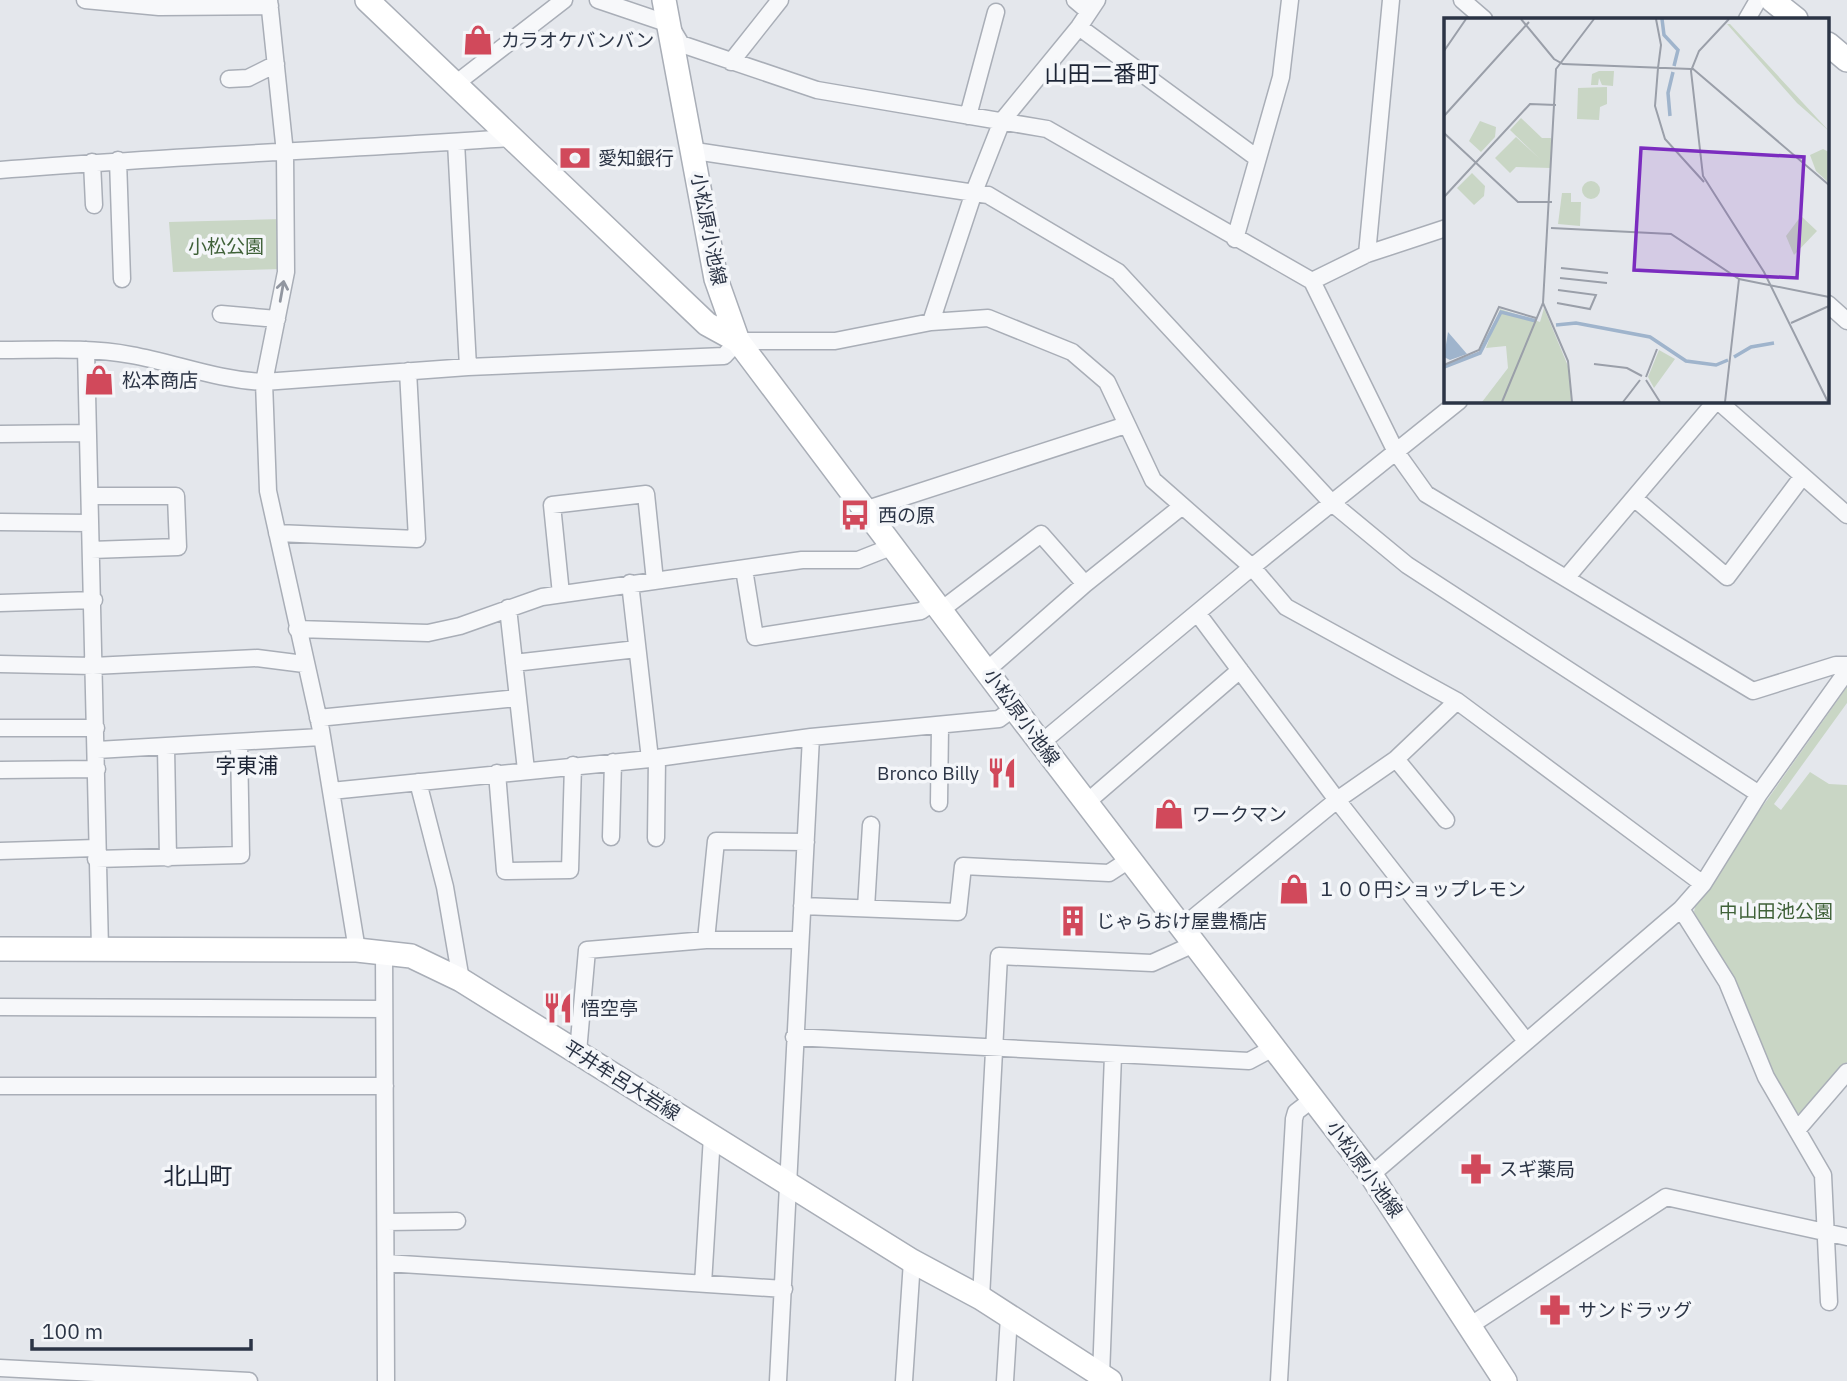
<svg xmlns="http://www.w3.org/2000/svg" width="1847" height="1381" font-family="'IBM Plex Sans','Noto Sans JP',sans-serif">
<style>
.green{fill:#c9d6c5}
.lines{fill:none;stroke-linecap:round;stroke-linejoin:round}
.street-casing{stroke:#a9aeb7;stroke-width:19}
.secondary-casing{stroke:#a9aeb7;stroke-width:26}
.street{stroke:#f7f8fa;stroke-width:16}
.secondary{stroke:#fff;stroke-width:23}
.oneway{stroke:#9196a0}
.labels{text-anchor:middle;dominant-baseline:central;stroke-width:7;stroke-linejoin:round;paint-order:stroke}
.poi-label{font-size:19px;fill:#2b3445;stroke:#f4f6f9;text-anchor:start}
.street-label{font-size:19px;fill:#2b3445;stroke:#f4f6f9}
.park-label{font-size:19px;fill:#3f6138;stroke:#f4f6f9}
.neighbourhood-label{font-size:21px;fill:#1d2536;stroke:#f4f6f9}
.quarter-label{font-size:23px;fill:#1d2536;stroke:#f4f6f9}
.inset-river{fill:none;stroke:#9fb4cc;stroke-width:3.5}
.inset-road{fill:none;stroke:#9a9fa9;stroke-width:2}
.view{fill:#7b2cbf;fill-opacity:0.15;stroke:#7b2cbf;stroke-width:3.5}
.inset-edge{fill:none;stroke:#2b3445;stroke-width:3.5}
</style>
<rect width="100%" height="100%" fill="#e4e7ec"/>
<path class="green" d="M282,219V269L173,272L169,222Z
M1847,687V703L1774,804L1781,810L1810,772L1829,784L1847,785V1062L1803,1114L1797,1113L1778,1083L1735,983L1694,912L1696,902L1709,882Z"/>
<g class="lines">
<g class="street-casing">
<path id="street" d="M85,0L159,7L270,6
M269,0L285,153L286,272L264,382L268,491L321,730L357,950
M598,0L669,24L681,44L817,90L1047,129L1312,281L1396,452L1426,494L1753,691L1836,665H1847
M1075,0L1088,11
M1462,0L1484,19
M1747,19L1758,0
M1079,27L1257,158
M731,62L780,0
M229,79L248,78L276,64
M454,85L564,0
M968,116L996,12
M456,142L468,367
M695,151L988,195L1118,272L1332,503L1407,565L1759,794
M118,160L122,279
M92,162L94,205
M0,170C170,156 340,150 510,138
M1235,239L1281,77L1290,0
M1367,254L1391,0
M1312,281L1367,254L1446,228
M1828,304L1847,321
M221,314L277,319
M931,322L974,192L1002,121L1079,27L1097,0
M0,350C43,350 88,347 131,355C176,363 217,380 264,382L468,367L724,356L738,341H835L931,322L988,318L1072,352L1107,382L1153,480L1252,567L1286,607L1457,701L1703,884
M86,350L100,949
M1718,401L1847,515
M0,434L88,433
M90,496H176L178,547L91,550
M1634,498L1727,577L1802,477
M867,509L1126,425
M0,522L90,523
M277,533L417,539L408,371
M744,569L755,637L921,611L934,602
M1567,577L1716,401
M630,583L650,759
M561,594L552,505L646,494L655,581
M0,603L94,600
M508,608L526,770
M941,610L1041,534L1085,584
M1198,614L1337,800L1526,1041
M297,629L428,633L460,626L542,597L802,560H858L891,547
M514,663L637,649
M0,664L93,666L257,658L304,664
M987,670L1085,584L1181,507
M318,718L517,698
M0,728H96
M1041,743L1252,567L1459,401
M166,747L168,858
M97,750L321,737
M1396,759L1446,820
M0,770L97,769
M497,773L505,871L570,870L573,765
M418,782L445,887L461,980
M331,791L650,759L811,737L999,719L1014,708
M939,803L940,726
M1086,803L1240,670
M611,837L613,762
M656,838L657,758
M0,851L96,848
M96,859L241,855L239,743
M802,906L958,912L963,866L1109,873L1129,860
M866,908L871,825
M1681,909L1727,982L1766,1077L1823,1175L1829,1302
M1182,927L1337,800L1396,759L1457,701
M706,940L716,841L806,842
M384,951L386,1381
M0,1007L384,1009
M794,1037L1249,1061L1273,1048
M578,1052L587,950L706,940H800
M0,1086H385
M1797,1130L1847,1072
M1371,1175L1681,909L1703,884L1759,794L1847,671
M386,1222L457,1221
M386,1263L784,1289
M703,1284L712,1136
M981,1298L999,956L1152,963L1194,944
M1471,1325L1666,1197L1847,1237
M0,1368L249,1381
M1101,1376L1113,1055
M778,1381L811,737
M904,1381L912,1261
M1005,1381L1009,1317
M1279,1381L1294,1119L1296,1112L1313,1099"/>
</g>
<g class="secondary-casing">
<path id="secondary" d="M367,0L707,324L738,341
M664,0L716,279L738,341L1014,708L1371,1175L1505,1381
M1772,0L1796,19
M1828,44L1847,60
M0,949L357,950L411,956L461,980L912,1261L981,1298L1110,1381"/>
</g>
<use href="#street" class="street"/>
<use href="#secondary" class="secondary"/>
</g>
<defs><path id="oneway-shaft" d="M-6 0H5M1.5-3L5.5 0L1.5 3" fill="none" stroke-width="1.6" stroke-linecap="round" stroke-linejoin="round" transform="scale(1.75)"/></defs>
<use class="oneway" href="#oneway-shaft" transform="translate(282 291) rotate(-80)"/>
<defs>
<g id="shop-bare" transform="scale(2.415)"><path d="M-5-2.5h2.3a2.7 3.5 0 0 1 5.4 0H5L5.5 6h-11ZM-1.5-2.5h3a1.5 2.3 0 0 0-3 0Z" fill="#d1495b" stroke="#f4f6f9" stroke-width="2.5" paint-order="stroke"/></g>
<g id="bank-bare" transform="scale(2.415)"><path d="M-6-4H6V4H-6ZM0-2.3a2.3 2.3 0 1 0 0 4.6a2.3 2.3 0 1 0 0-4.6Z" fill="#d1495b" stroke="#f4f6f9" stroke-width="2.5" paint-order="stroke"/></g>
<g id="bus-bare" transform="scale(2.415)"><path d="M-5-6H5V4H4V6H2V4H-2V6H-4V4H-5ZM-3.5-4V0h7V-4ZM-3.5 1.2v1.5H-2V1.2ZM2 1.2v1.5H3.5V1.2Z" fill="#d1495b" stroke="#f4f6f9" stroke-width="2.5" paint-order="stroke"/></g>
<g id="restaurant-bare" transform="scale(2.415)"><path d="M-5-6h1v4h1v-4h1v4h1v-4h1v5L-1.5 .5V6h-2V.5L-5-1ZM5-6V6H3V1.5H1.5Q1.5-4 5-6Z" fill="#d1495b" stroke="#f4f6f9" stroke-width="2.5" paint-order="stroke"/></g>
<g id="building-bare" transform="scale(2.415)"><path d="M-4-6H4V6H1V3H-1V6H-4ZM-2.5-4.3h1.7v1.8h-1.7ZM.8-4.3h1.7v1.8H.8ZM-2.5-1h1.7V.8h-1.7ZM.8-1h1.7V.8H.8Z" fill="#d1495b" stroke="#f4f6f9" stroke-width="2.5" paint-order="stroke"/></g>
<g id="pharmacy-bare" transform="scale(2.415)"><path d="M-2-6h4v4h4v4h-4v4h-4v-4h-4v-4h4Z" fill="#d1495b" stroke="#f4f6f9" stroke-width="2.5" paint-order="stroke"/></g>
</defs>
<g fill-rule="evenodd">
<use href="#shop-bare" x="478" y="40"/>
<use href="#bank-bare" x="575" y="158"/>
<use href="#shop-bare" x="99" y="380"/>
<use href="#bus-bare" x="855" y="515"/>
<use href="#restaurant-bare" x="1002" y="773"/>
<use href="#shop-bare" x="1169" y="814"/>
<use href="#shop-bare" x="1294" y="889"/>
<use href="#building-bare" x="1073" y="921"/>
<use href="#restaurant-bare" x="558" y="1008"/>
<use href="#pharmacy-bare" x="1476" y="1169"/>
<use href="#pharmacy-bare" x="1555" y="1310"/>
</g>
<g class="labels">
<g class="poi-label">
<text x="501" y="40">カラオケバンバン</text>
<text x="598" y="158">愛知銀行</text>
<text x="122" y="380">松本商店</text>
<text x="878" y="515">西の原</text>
<text x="979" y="773" text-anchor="end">Bronco Billy</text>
<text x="1192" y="814">ワークマン</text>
<text x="1317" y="889">１００円ショップレモン</text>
<text x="1096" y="921">じゃらおけ屋豊橋店</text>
<text x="581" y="1008">悟空亭</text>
<text x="1499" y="1169">スギ薬局</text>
<text x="1578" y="1310">サンドラッグ</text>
</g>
<g class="street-label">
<text transform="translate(709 229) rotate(79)">小松原小池線</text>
<text transform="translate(1022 717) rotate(54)">小松原小池線</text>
<text transform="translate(622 1080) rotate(32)">平井牟呂大岩線</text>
<text transform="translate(1365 1169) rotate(54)">小松原小池線</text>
</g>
<g class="park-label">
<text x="226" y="246">小松公園</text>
<text x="1776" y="911">中山田池公園</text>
</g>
<g class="neighbourhood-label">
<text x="247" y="765">字東浦</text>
</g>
<g class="quarter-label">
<text x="1102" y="73">山田二番町</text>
<text x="198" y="1175">北山町</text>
</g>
</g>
<g transform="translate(1444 18)">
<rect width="385" height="385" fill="#e4e7ec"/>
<path d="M283,6H286L385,113L353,85ZM155,53H170L169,68L158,67L155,60L154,67H147L148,56ZM163,69V86L156,89L155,102L133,101L134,70ZM77,100L98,120H107V150L72,149L66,155L51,140L72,119L96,141L66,112ZM36,103L52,109L51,119L37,134L25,123ZM379,131L385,134V165L372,153L366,137ZM28,155L41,168L40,178L30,187L13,170ZM138 172a9 9 0 1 1 18 0a9 9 0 1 1-18 0ZM118,175H127V184H137L136,208L114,206ZM357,198L373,213L350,237L342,218ZM100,290L126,353L127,384H38L64,350L62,328L42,330L56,291L96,304ZM215,332L231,341L210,370L204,359Z" fill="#c9d6c5"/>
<path d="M4,314L23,336L6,342L0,339Z" fill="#9fb4cc"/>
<path class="inset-river" d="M218,1L220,17L234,32L230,48M226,98L224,75L229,54M112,307L132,305L206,319L242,343L272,347L284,342M290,339L307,329L330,325M0,349L36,335L57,294L92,303"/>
<path class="inset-road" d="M77,1L110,41L119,46L247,51M212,1L217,27L214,50M285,1L255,33L247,53L259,158L320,254L384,384M0,33L22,1M214,50L211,88L221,121L260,164M248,50L385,167M0,98L85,4M0,115L74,184H108M0,179L86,86L112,87M107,210L227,216L295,261L385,279M117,250L164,255M116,260L163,265M99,285L124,343L128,384M113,285L146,291L152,277L114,272M347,305L385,288M150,346L183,350L198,358M0,347L35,332L55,289L92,300M202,359L213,331M202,362L216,384M58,384L99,285L112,51L150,1M179,384L196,362M281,384L295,261"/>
<path class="view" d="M197,130L360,139L353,260L190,252Z"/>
<rect width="385" height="385" class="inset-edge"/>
</g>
<path d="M32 1339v10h219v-10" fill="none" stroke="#2b3445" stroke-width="3.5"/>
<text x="42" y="1339" font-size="21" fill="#2b3445" stroke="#f4f6f9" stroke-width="5" paint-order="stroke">100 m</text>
</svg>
